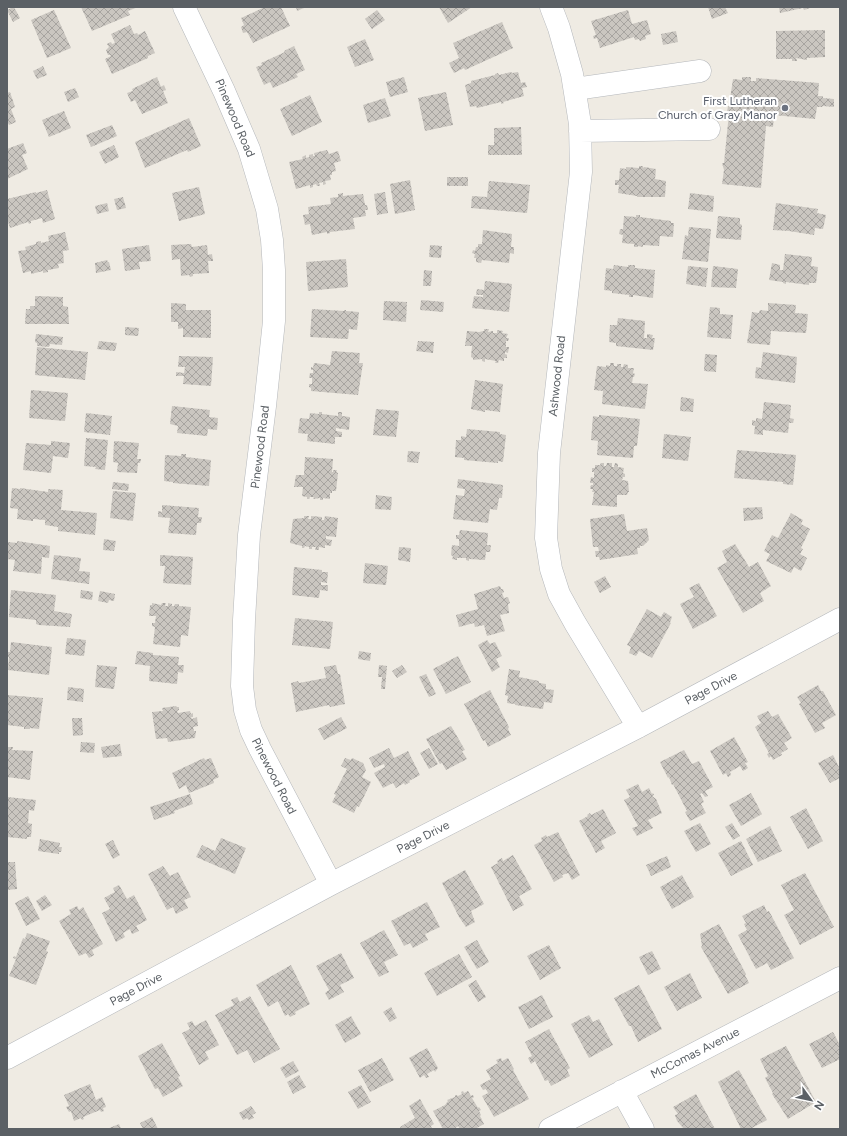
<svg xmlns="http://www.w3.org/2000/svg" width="847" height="1136" font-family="Figtree,sans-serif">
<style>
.building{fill:url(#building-cross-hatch)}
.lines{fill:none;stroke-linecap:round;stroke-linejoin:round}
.minor-casing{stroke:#b4b7bb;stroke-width:23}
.minor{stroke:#fff;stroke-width:22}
.worship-dot{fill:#6b7280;stroke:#fff;stroke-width:1.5}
.labels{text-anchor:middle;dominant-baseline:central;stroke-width:4;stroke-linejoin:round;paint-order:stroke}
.worship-label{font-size:12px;fill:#5b616d;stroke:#fff;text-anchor:end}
.street-label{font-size:12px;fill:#5b6065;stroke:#fff}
</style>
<defs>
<pattern id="building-cross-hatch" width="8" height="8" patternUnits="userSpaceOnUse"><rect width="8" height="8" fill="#cac6c0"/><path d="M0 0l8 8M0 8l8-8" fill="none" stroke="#a7a4a0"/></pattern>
</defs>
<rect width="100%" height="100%" fill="#efebe3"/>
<path class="building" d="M13,7H14L20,18L13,22L7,10Z
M81,7H138L128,11L130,15L92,31Z
M265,7H281L290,26L253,43L247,32L243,33L241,27L244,25L241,18Z
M296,7H306L297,11Z
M439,7H472L448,23Z
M708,7H725L728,13L712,19Z
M779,7H810V8L804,10L803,8L780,13Z
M54,10L71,48L47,58L31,20Z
M377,10L385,20L372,29L365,19Z
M628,10L632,24L647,20L651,34L645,36L646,39L640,41L639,39L635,40L634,37L600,48L597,38L594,39L593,36L596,35L591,21Z
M502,22L513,48L465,70L464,68L454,73L449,63L459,58L453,43Z
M130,25L134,34L137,33L138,35L145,31L155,53L148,56V58L112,74L105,59L111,56L110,55H108L106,50L109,47L107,44L111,42L112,44L115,43L111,34Z
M825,30V57L807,58V60L796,58L797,61H792V59H776V31Z
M676,31L678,42L663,45L661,34Z
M365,39L374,60L355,67L347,47Z
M294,46L305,70L296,74L298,77L273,88L270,82L264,85L256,67L262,65L261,63L285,52L284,51Z
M43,66L47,75L37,79L33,71Z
M511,72L512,73L518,72L521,83L525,82L527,87L522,88L524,96L503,102L504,103L501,104V102L477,108L476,106L470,107L465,85L471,83V81L495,75V74L498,73L499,75Z
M157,77L161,87L164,85L166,90L163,91L168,103L142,114L135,100L131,102L127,93L133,91L132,89Z
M404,77L408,92L390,97L386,82Z
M742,77H751V81H756V78L819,83L818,96H823V98L834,99V107L823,106L822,107H817L815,119L774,115L773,127L766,126L761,188L722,184L724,170L722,163H724L729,113L727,112L728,106H729L733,79L742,80Z
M75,88L79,97L68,102L64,92Z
M10,92L15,107L11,109L16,122L9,125L7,121V93Z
M446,92L453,125L425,131L418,98Z
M310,95L322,122L292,136L280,109Z
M385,98L391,116L368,123L363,105Z
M64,111L71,128L49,137L42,120Z
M189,118L201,146L188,152L187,150L145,168L135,142Z
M112,125L117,136L91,147L86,135Z
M521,127L522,155H488V145H494V128Z
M23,143L27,153L22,155L28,169L7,179V149Z
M114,145L119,157L105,164L99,152Z
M327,150L329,154L338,151L341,161L334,163L336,171L332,172V175H330L331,180L325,181L326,184L323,185V182L319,183L320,186H317L316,184L313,185V187L310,188V185L296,189L289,162L303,159L302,157L306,155V158L309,157V155L313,154V156H315L314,153Z
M639,166H643V168L644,167L656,169L655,179L666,181L665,197H637V196L618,193L619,185H615V180H619L620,168L626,169V167L639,168Z
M447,177H468V186H447Z
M410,180L415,210L395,214L390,184Z
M489,181L530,185L527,213L471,208L472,196L487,197Z
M199,187L205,214L179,221L172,193Z
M47,190L55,219L43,223L42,218L31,221V223L29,224L28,222L10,228L7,218V199L36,192V193Z
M385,192L388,213L377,215L374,194Z
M343,193V196L363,194L365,205H367L368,210H365L366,216L353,218L355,229L330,232V233L327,234V232L312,235L310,224L305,225L303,215L309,214L308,207L331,204L330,198L338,197V194Z
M690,193L714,196L713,212L688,209Z
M123,197L126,208L117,210L114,199Z
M107,203L109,211L97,214L95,206Z
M776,203L818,209L817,213L826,215L823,229L815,228L814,235L789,231L773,230Z
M636,215H640V217L671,221V223H674L673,237L660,236L659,246L643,245V247L638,246V247H634V244L622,243L623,235L619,234L620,229H623L624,216L636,217Z
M718,216L740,218V224L742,225L741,240L716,238Z
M689,227L711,229L708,262L682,259L685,235L688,236Z
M483,230L512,234L511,247H514V254L510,253L509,263L482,260L481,263L476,262V258H474L475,254L472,253L473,250L475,251L476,247H478V244H482Z
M65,232L69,250L63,251L64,263L58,264L59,268L48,270V272L43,273V271L31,274V271L23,273L18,251L26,250L25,247L36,244V242L41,241V243L49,241L48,236Z
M191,244L192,247L207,245L208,255L212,254L213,261H208L209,273L193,274V276L190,277L189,275L181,276L180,259L172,260L171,245Z
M149,245L151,261L139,262L140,269L125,271L122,249Z
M430,245L442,246L441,258L429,257Z
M785,254L812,257L811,266L818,267L816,283H809V285L786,282V284L783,283V282L769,280L772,263L780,265V270H783Z
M346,259L348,287L308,291L306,262Z
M107,260L108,262H109L111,270L96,273L95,263Z
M614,265L628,267V265H635V268L655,270L653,298L633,295V297H629V295L612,293V291L604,290L606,268L613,269Z
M688,266L708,268L706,287L686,284Z
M713,266L738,269L736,288L711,287Z
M424,270L432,271L431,286H423Z
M485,281L512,284L509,312L472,308L474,296L483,297V295H476L477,289L484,290Z
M35,296L63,297V306L68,307L69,324H25L26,309H30V306H35Z
M421,300L444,302L443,312L420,310Z
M384,301L407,302L406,322L383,320Z
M171,303L186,304V310H211V338L183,337V328L178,329V322H171Z
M768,303L796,305L795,313L808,314L806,333L771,331L770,345L747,343L752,312L759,313L760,310L768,311Z
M710,307L720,308V314L733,315L731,339L707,337Z
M312,309L344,311V310H346V311L359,312L357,330L349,329L348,339L310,337Z
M618,318L645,321L644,338H647V334L653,335L652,338H655L653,350L616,346V343L609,342L610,325H617Z
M125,327L139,328L138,336L125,335Z
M484,329H489L488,332L493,331V333H497V330L503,331L502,333L508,334L506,338H509L508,341H506V347H509L508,353L505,352V354L507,355V358H504V361L499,360L498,363H495L496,361L485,359V362L482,361V359L473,360V358L471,357L472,346H465L467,331L479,332L484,331Z
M36,334L63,337L62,345L50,344L49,347L37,346V343L35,342Z
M99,341L117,343L115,351L97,349Z
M418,341L434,342L433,353L416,351Z
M37,347L88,352L85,380L35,375Z
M332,351L360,353L359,363H363L358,395L311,391V388L309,387V384H312V378H309L310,373H313V370H311V367L313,368L314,363L330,365Z
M763,352L797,357L795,383L755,378L756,367L761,368Z
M705,354L717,355L716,372L704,371Z
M179,356L213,357L211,386L183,384L184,376H176V372L184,373L185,367H178Z
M610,363H614V366H617V364H621V367H623L624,364L628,365V368H634L633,373L635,374L634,377H633L632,383L648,384L645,409L602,404L603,391L594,390L597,366L606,367V365L610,366Z
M475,380L503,384L500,412L485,410V412L471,409Z
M31,390L68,393L65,421L29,418Z
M681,397L694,399L693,412L680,411Z
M764,402L791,405L790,418L794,419L793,423H789L788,433L763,430V435L754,434L755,426L752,425V420L756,421V418L762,419Z
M172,406L210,410L209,417L218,418L217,430L208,429L207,436L177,433L178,426L170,424Z
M376,409L399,411L396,437L373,435Z
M319,412H322V414L338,416V412H342V416L350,417L349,430L336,428V431L342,432V437H335V444L307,441L308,434L298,433L300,418L309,419L310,413L319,414Z
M86,413L112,416L110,435L84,432Z
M599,415L640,419L637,446H634L633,458L597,455L598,441L591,440L593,416L599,417Z
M467,429L500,432V434L506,435L503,462L498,461V463L464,460V458L455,457L456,440H461V436L466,437Z
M664,434L691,437L688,461L662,458Z
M86,438L108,440L105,470L95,469L96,467L84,466Z
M51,441L70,443L68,458L53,456L51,473L23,470L26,443L51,445Z
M114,441L139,443L137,459H141L140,463H138L137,473L117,472L118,463L113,462Z
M737,450L796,455L793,485L783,484V482L734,478Z
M408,451L420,452L418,463L407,462Z
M181,454H186V457L211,460L209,486L173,483V482L164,481L165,455L181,456Z
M305,457L333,459L332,472H333V470H337L336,472L338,473L336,491H332V493H330V499L323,498V500H320V498L313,499L314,497H310L309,499H307V497L302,496L303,487H294L296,475H304Z
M601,463H604V466H606L607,463H612V467H614L615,463L618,464V467L624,468L623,473L625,474V477H623L622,480L628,481L629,492H628L627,495H617V507L592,505L594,492H592L593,489H590L591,485H593V483H590L591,477L594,478V472H592V468H595V465H600Z
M458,479L503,485L502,498H499L497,510L490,509L488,523L453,519L456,495L464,496L465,489L457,488Z
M113,482L129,484L128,491L112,489Z
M12,488L20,489V488L48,492V489L63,490L61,510L97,513L95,535L58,531V527L45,525V520L33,519V521L17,519L18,509L10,508Z
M113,491L136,493L133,521L110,518Z
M376,495L392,497L391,510L375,509Z
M162,505L199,508L198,517H202L201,523H197L196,535L168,533L170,518L158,517V511L162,512Z
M762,507L763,519L744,521L743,508Z
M791,513L803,520L801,524L810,529L801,548L803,549L800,554L807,558L801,571L794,567L791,573L766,561L770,554L764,551L772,535L778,538Z
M624,514L627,531L647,528L649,540L643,546H640V548H637L638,554L600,560L599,557H596L595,551H599L598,547H593L590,519Z
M304,516H309L308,519H311V516L322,517V520H324L325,516L338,518L336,537L326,536V539L332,540L331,546L325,545V548L319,547V550H315L316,547H312V549H309V547L305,546L304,548H302V546L290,543L293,519L304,518Z
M460,530L488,533L487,545H491L490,552H486L485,560L469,559V561L466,560V558H457V560L452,559L453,556L451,555L452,545L459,546V539H456V535H459Z
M104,539L116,541L114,551L103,550Z
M17,541L50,546L49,558L42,557L41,574L13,571L15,560L7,559L8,542L17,543Z
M735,544L749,567L758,562L771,586L760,593L764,601L743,613L717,568L727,562L722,551Z
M399,547L411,548L410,562L398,560Z
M54,555L81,558L79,571L90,572L89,584L51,579Z
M160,555L193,557L191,585L163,583L165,566H160Z
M365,563L388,566L386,585L363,583Z
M294,567L322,570V572H328L327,583L321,582V585H328V591L320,590L319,598L292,595Z
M605,576L611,587L600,593L594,582Z
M699,583L717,616L693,629L680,604L694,597L689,588Z
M500,586L501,589H503L504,592L502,593L504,598L508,597L510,603L508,604L509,613L500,615L505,631L487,636L484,625L475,627L474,623L459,627L456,615L478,609L474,594Z
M11,590L56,595L54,611L72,614L70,627L39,625L36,624V620L9,617Z
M81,590L93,592L92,600L80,598Z
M100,591L115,594L114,601L109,600L108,603L98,601Z
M152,603L161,605L162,603H166L165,606H168V603L172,604V606H174L175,604H179V606L191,607L188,636L181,635L180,647L153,644L155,627L152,626V623H155L156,616H149L150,605H152Z
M647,609L661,617L664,612L672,617L670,623H671L652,658L639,651L636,656L629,653L631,647L627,645Z
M295,618L333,622L330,649L292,645Z
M67,638L86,640L84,656L65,654Z
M487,640L490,644L495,642L502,656L496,659L500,667L492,672L478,645Z
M11,642L52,647L49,675L8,670L9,657L7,656V652H10Z
M137,651L153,653V655L179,657L178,665H184L183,673L178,672L177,684L149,681L150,666L135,664Z
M359,651L371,653L370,661L358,659Z
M458,656L471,682L446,694L433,669Z
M97,665L117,667L114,689L95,687Z
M336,665L338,674H340L345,704L330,707L329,705L296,712L291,683L298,681L299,683L326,678L324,667Z
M379,665L387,666L385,689H381L382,677H378Z
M402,665L407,672L397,678L392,671Z
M509,669L520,671L519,677L539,681V683L546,684V689L554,690L552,703L544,702L543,709L515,705V704L507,703L508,696L505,695Z
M426,674L436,694L429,697L419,677Z
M818,685L821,691H823L836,715L822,723L825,728L815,733L799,704L801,703L797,697Z
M68,687L84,689L83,702L67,700Z
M490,690L509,727L508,729L511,735L488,747L485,740L483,741L464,704Z
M7,695L43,698L39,729L30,728V729H24V727L7,725Z
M176,706L177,707H179V710L177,711L178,713L190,711L191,714L193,713V717H191L192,719L197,717L198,726L193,727L194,731H196L195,738L168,742L167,738L156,739L152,712L163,711L162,708Z
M768,711L772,717L778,714L792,738L784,743L788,749L781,753L782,755L773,760L771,756L769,758L767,754L769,753L755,727L761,723L757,716Z
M341,717L347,728L324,740L318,729Z
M72,718H82L83,735L73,736Z
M451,726L465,750L462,751L467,759L446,770L442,763L440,764L426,739Z
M734,737L748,762L745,763L748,768L743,771L740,766L730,772L731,775L728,777L726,773L723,775L710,751Z
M81,742L95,743L94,753L80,752Z
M120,744L122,756L103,758L101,747Z
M7,747H13L12,750L33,751L30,780L7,777Z
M389,748L394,758L408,751L420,775L409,781L410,782L405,785L404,783L396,788L393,783L383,788L374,773L385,767L384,764L374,768L369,758Z
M429,748L438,764L429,769L420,753Z
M684,750L692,764L699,761L713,787L705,791L708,796L705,797L702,793L700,794L704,802L701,804L706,813L690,821L685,812L687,811L673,784L672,785L669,777L668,778L660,762Z
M833,755L840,769V778L830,783L818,763Z
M204,758L205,760L211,758L219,777L213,780L214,783L189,793L186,785L179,789L172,773Z
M345,758L351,760L352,758L363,763L366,770L362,777L371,782L359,807L357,806L354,813L332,802L336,795L334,794L347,769L341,766Z
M638,784L642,792L649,788L652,794L653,793L654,795L652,796L656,799L662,813L648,820L653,828L637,836L632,828L638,826L624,800L630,797L626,790Z
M751,793L762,814L741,826L729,805Z
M190,794L193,804L174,811L175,813L154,820L150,807Z
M7,797L36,800L34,811L29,810L28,823L32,824L31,837H27V839L7,837Z
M806,808L823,841L808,849L790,817Z
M603,809L616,833L601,841L605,848L596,853L579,821L588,816L587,815L590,813L591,815Z
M700,823L711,844L696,852L684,831Z
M732,823L740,836L733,840L725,827Z
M770,826L782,851L758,862L746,839Z
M558,832L580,875L572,880L568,873L562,875L563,877L554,882L534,845L542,841L541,838L546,835L547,837Z
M221,838L246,848L235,874L196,857L202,845L215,851Z
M40,839L60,843L59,847H62L61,852H59V854L38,851Z
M113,840L120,855L113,859L105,844Z
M741,841L753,865L731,876L718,853Z
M513,855L532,889L519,896L524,905L513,911L491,867L498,863L497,861L502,858L503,861Z
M667,856L671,867L651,876L646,865Z
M7,862H15L17,889L7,890Z
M163,866L170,876L178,872L191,897L184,900L188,908L176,914L173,907L167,910L148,874Z
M465,870L484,904L471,911L475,922L466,927L459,917L442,883Z
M805,873L834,927L800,945L784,915L794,910L781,885Z
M682,875L694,897L672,909L660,887Z
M119,885L127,899L134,895L147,920L136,926L139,931L132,934L130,929L123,933L125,937L116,942L102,913L110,909L104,898L115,892L113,888Z
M45,895L52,905L42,911L36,901Z
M28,896L40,919L26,926L15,903Z
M427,902L440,927L425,934L428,940L413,948L410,943L404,946L391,921Z
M764,905L767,912L769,911L794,958L771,970L767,963L756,969L738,935L747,930L744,924L746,923L742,916Z
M77,906L79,910L83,907L103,944L92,950L94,955L89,958L86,953L79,956L59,921L71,914L69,910Z
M719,924L746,974L745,975L749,983L728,994L701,947L702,946L700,934Z
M384,930L398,955L384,962L389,972L379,977L360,943Z
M27,933L50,941L46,951L48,952L36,985L9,976L16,959L13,958L14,956L16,957L23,938L25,939Z
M477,940L489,962L477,969L464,947Z
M549,945L561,968L540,980L527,956Z
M652,951L661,969L648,975L639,957Z
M341,953L354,978L340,985L344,992L329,1000L325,993L329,990L316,966Z
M459,954L472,977L437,996L424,973Z
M291,965L310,1004L295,1012L296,1014L290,1017L288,1014L285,1016L278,1001L268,1007L256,985Z
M690,973L702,998L677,1011L664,987Z
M476,980L486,997L478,1002L468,985Z
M639,985L662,1029L638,1042L631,1026H629L614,998Z
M542,995L553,1017L529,1029L518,1007Z
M250,996L280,1049L254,1063L247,1050L237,1055L215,1015L234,1005L231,1000L237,997L240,1002Z
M391,1007L397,1018L390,1022L383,1012Z
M589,1015L593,1022L599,1019L613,1045L589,1058L571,1024Z
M351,1016L361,1034L345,1043L335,1025Z
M206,1020L219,1045L205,1052L209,1059L199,1065L182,1033L190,1029L187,1023L192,1021L195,1026Z
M549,1029L570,1068L567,1070L570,1076L551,1086L548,1080L545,1081L535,1061L531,1064L528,1058L532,1056L525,1042Z
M833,1032L840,1045V1059L822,1068L809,1044Z
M162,1043L180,1076L178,1077L183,1086L163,1097L158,1088L155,1089L138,1056Z
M786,1046L816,1102L788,1119L772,1094L773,1093L765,1078L768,1076L760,1059Z
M427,1048L438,1068L435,1072L434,1070L427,1074L429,1077L426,1078L424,1075L420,1078L409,1058Z
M382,1058L394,1080L370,1092L358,1070Z
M501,1058L502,1061L508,1058L514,1069L513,1070L529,1099L494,1117L482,1096L488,1093L486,1089L483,1090L480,1085L491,1079L486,1070L498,1063L496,1060Z
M293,1061L299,1071L286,1078L280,1068Z
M739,1070L767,1120L750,1129H741L718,1082Z
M299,1075L306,1087L293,1094L287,1082Z
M90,1084L96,1100L102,1097L106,1107L103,1108L104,1111L101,1112L100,1110L83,1117L84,1119L82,1120L81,1118L74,1121L71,1111L69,1112L66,1107L69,1106L64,1095Z
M361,1085L371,1102L358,1109L348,1092Z
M463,1091L464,1093L468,1091L471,1096L473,1095L474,1097L472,1098L478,1108L479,1107L481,1110L479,1111L481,1115L480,1116L484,1124L475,1129H460L458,1126L454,1129H443L433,1111L445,1105L448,1101L447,1100L455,1097V1096L456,1095L458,1096L462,1094L461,1092Z
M696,1094L715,1129H684L677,1121L675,1115L678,1114L673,1107Z
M420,1099L434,1124L431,1126L432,1129H401L400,1127L415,1118L409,1106Z
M251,1106L256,1113L252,1115L254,1118L249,1120L247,1118L243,1120L239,1113Z
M152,1117L158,1129H143L140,1123Z
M119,1124L121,1129H107Z"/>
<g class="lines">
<g class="minor-casing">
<path id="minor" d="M184,7L224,91L249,149L267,209L272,240L274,270V321L265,406L249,535L244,620L242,686L245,710L251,730L260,749L331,884
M551,7L559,28L572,74L580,124L581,172L549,453L546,538L551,569L559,594L575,623L638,727
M575,89L700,71
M580,131L709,129
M7,1058L331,884L638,727L840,619
M622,1091L643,1129
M550,1129L840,978"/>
</g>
<use href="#minor" class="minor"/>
</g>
<circle class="worship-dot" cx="785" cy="108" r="4"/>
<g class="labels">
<g class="worship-label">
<text x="777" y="101">First Lutheran<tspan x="777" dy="14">Church of Gray Manor</tspan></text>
</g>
<g class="street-label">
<text transform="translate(235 118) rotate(67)">Pinewood Road</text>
<text transform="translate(557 376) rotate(-84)">Ashwood Road</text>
<text transform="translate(260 447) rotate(-83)">Pinewood Road</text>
<text transform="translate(711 688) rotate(-28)">Page Drive</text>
<text transform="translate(274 776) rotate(63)">Pinewood Road</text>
<text transform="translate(423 837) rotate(-27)">Page Drive</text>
<text transform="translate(136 989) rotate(-28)">Page Drive</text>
<text transform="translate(695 1053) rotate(-27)">McComas Avenue</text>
</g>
</g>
<rect width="847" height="1136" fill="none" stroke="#5b6065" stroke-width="16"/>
<g transform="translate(811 1100) rotate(123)" stroke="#ffffff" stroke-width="3" paint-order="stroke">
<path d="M0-3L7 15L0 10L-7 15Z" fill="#5b6065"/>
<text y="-6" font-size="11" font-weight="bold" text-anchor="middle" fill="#5b6065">N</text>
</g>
</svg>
